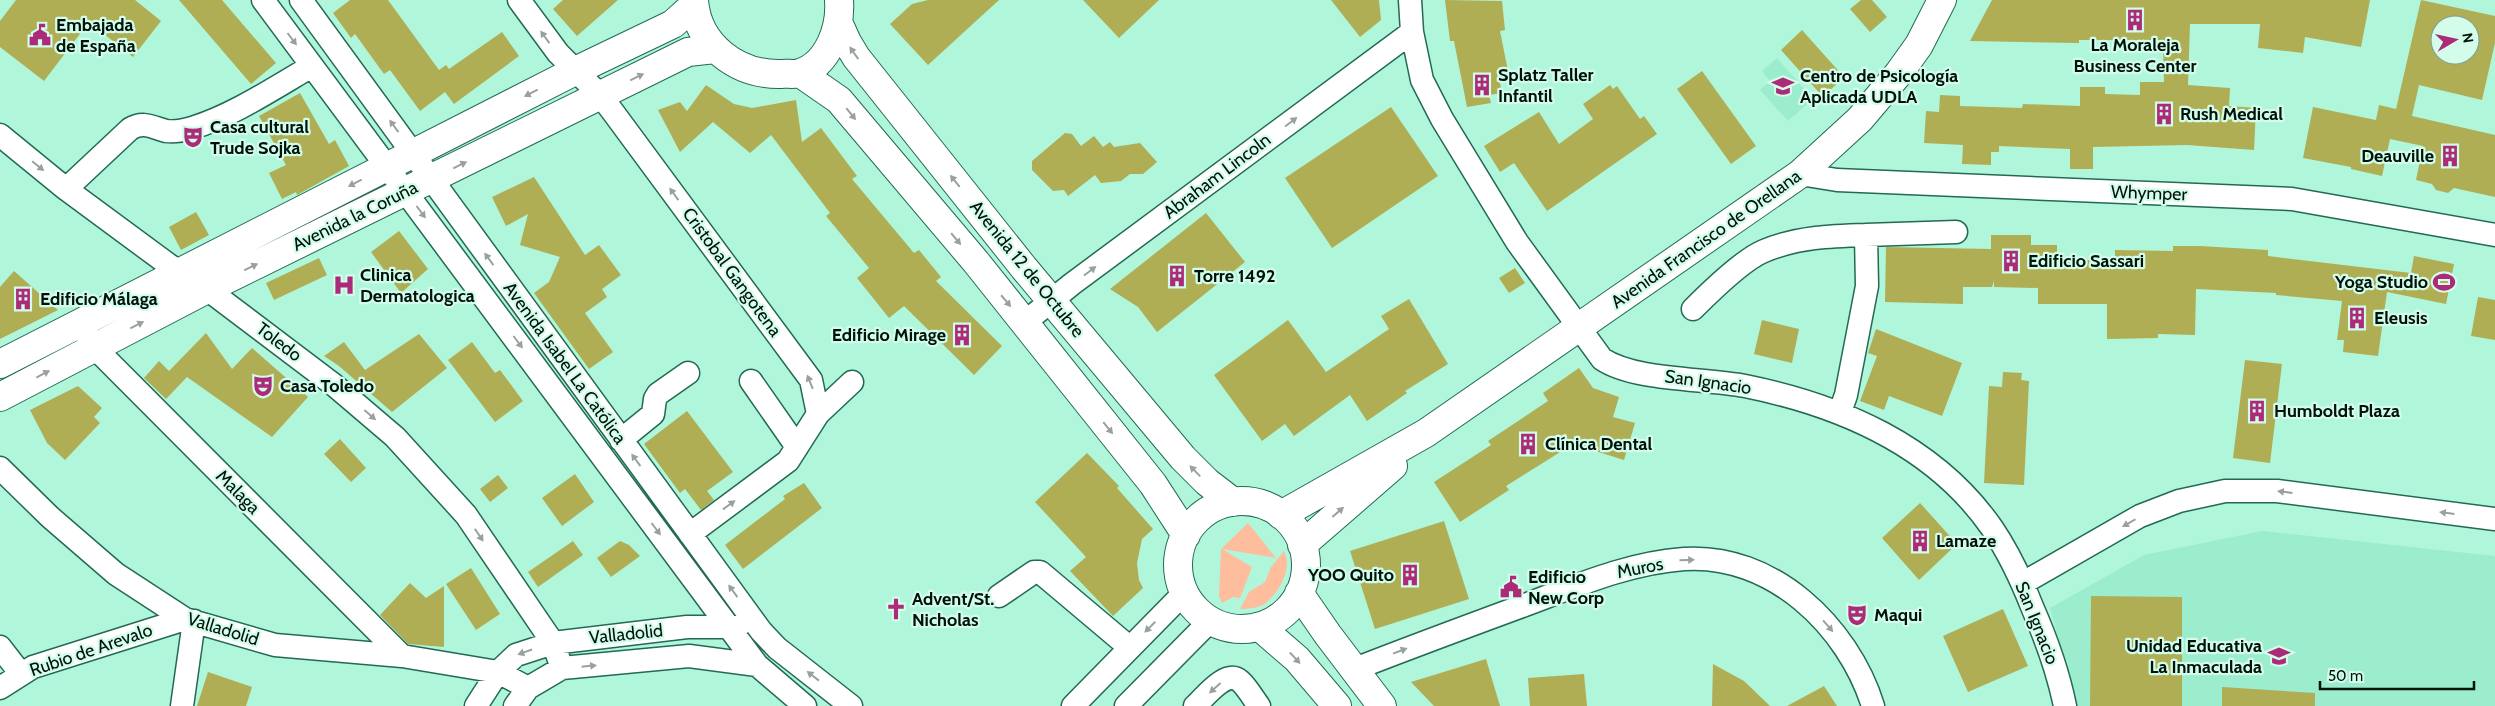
<svg xmlns="http://www.w3.org/2000/svg" width="2495" height="706" font-family="Cabin,sans-serif">
<style>
.built{fill:#9cecce}
.grass{fill:#febe9d}
.building{fill:#afae55;fill-rule:evenodd}
.lines{fill:none;stroke-linecap:round;stroke-linejoin:round}
.minor-casing{stroke:#236a54;stroke-width:25}
.major-casing{stroke:#236a54;stroke-width:30}
.minor{stroke:#fff;stroke-width:22}
.major{stroke:#fff;stroke-width:28}
.oneway{fill:#99a19d}
.labels{text-anchor:middle;dominant-baseline:central;stroke-width:4.5;stroke-linejoin:round;paint-order:stroke}
.poi-label{font-size:18px;font-weight:bold;fill:#00130a;stroke:#d3fceb;text-anchor:start}
.street-label{font-size:18px;fill:#00130a;stroke:#d3fceb}
</style>
<rect width="100%" height="100%" fill="#b0f6db"/>
<path class="built" d="M1777,58L1813,99L1788,121L1760,90L1770,81L1762,71Z
M2262,531L2495,556V706H2076L2050,608L2144,555Z"/>
<path class="grass" d="M1248,523L1276,558L1222,549L1252,567L1240,598L1233,597L1222,603L1219,596L1221,549Z
M1284,551C1293,568 1280,590 1267,602C1261,608 1248,609 1240,609L1249,592L1265,582L1271,567Z"/>
<path class="building" d="M16,0H135L161,21L133,57L89,22L44,81L0,47V21Z
M179,0H222L276,63L251,84Z
M350,0H388L439,70L446,65L449,69L502,32L519,56L454,104L445,92L420,111L390,70L384,74L355,34L351,38L333,13Z
M563,0H618L577,36L553,9Z
M928,0H999L928,65L890,24L912,4Z
M1083,0H1159L1119,38Z
M1331,0H1379L1381,20L1360,37Z
M1445,0L1502,1L1505,30L1500,31L1509,76L1499,78L1502,93L1489,95L1491,103L1467,107L1454,41H1450Z
M1861,0H1872L1887,17L1870,32L1850,9Z
M1992,0H2370L2361,47L2305,37L2303,53L2258,48L2260,24H2190L2188,85L2230,88L2229,106L2256,108L2254,150L2187,145L2093,147V169H2070V149L1999,146V152H1991V165L1962,164L1963,145L1924,143L1926,111L1939,112L1940,95L1960,96V106L2022,108L2023,104L2080,106V87H2105V94L2140,95V82H2164L2163,40H2079V43L1970,41Z
M2421,0L2495,16V43L2482,100L2419,85L2412,116L2495,135V197L2454,188L2448,193L2436,190L2432,184L2416,180L2423,146L2390,139L2382,176L2351,169V167L2303,158L2313,107L2376,120L2379,105L2396,109ZM2440,25H2470V55H2440Z
M1802,30L1844,77L1823,97L1781,50Z
M1702,71L1756,146L1731,164L1677,89Z
M706,85L734,104L752,108L796,100L802,142L821,128L857,176L852,179L914,253L919,250L941,277L936,281L1002,346L974,375L904,306L889,318L857,278L869,268L826,216L830,213L771,135L750,153L713,122L680,152L658,110L680,102L687,111Z
M1610,85L1613,89L1617,86L1640,119L1644,116L1657,134L1547,211L1514,163L1500,172L1484,146L1539,112L1559,144L1593,119L1583,104Z
M300,93L329,144L335,140L349,166L297,195L296,192L282,199L269,173L286,165L259,116Z
M1391,107L1438,176L1332,248L1285,178Z
M1065,133L1072,134L1081,146L1094,136L1103,147L1110,142L1114,147L1140,143L1157,162L1143,174H1130L1121,181L1101,183L1095,175L1068,196L1064,190L1053,191L1032,170V161Z
M534,177L585,255L599,245L621,275L602,289L607,297L585,313L613,352L589,369L534,293L549,282L560,257L520,245L528,214L506,226L492,197Z
M196,212L209,235L181,250L169,227Z
M1206,213L1245,262L1157,332L1138,307L1110,289Z
M399,231L428,269L401,293L371,252Z
M1991,235H2031V245H2057V260H2115V250L2173,251V246H2200L2268,250V256L2411,273L2414,256L2454,264L2446,304L2387,292L2378,356L2343,352L2344,340H2337L2342,301L2276,295V293L2196,289L2195,335L2158,334V338L2107,339V304H2038V288L1994,287V281L1992,287H1963V304L1885,302L1886,247L1991,249Z
M319,258L327,275L274,300L266,283Z
M1515,268L1525,283L1509,293L1499,278Z
M14,271L58,310L0,339V287Z
M2478,297L2495,300V340L2471,336Z
M1409,299L1448,364L1405,391L1407,393L1367,421L1350,395L1294,436L1285,424L1262,441L1214,375L1288,320L1326,372L1389,329L1381,316Z
M1762,320L1799,329L1792,363L1754,354Z
M1876,329L1962,363L1942,416L1889,396L1884,410L1860,401L1877,356L1868,353Z
M206,333L232,369L252,348L308,397L272,437L187,377L166,399L144,378L159,361L169,371Z
M419,334L447,368L392,412L339,366L324,356L344,342L365,370Z
M472,342L495,373L500,370L523,401L495,422L448,360Z
M2245,360L2282,364L2270,463L2233,458Z
M1579,368L1593,388L1619,397L1613,417L1635,423L1624,460L1573,444L1506,486L1509,490L1460,522L1434,482L1491,445L1488,441L1548,401L1543,393Z
M2003,372L2022,373L2021,380L2029,381L2024,485L1984,483L1989,386L2002,387Z
M78,386L102,408L94,417L100,423L65,460L47,443L30,410Z
M687,411L733,472L707,491L714,500L701,510L685,489L680,493L644,444Z
M340,439L366,468L351,482L324,454Z
M1087,453L1119,486L1117,488L1153,529L1142,539L1137,563L1139,580L1143,588L1113,616L1070,571L1086,557L1035,502Z
M575,474L594,502L562,526L542,498Z
M498,475L508,488L490,502L480,489Z
M804,483L822,508L743,569L725,545L785,499L783,496Z
M1920,503L1957,544L1919,580L1882,538Z
M1444,521L1469,599L1375,629L1350,551Z
M573,541L583,555L538,587L528,572Z
M620,541L629,545L640,556L611,577L597,558Z
M471,568L500,614L476,630L446,584Z
M410,583L426,598L444,586V647L408,644L380,615Z
M2091,596L2182,597V706H2090Z
M2003,609L2028,666L1968,692L1943,636Z
M1486,659L1500,706H1434L1411,682Z
M1713,664L1744,681L1770,706H1712Z
M208,672L252,687L246,706H197Z
M1584,674L1587,706H1530L1528,678Z
M1824,686L1837,706H1787Z
M2222,687L2315,693V706H2222Z"/>
<g class="lines">
<g class="minor-casing">
<path id="minor" d="M263,0L757,665L805,706
M301,0L761,631L777,648L851,706
M519,0L558,53L600,95L613,112L811,380L818,414L788,461L690,534
M1410,0L1412,32L1422,80L1442,119L1517,242L1602,359C1635,381 1704,378 1745,386C1840,405 1935,446 1992,528C2009,553 2022,581 2033,609C2047,641 2058,672 2065,706
M0,135L66,189L169,265L207,289L334,385L395,437L466,515L553,643L562,668
M1800,174L1837,180L2292,199L2495,235
M66,189L130,129C143,121 152,127 166,131C173,132 185,130 192,128C234,115 274,88 312,66
M1866,235L1956,232
M1693,309C1709,293 1744,259 1764,251C1797,237 1831,236 1866,235L1867,286L1846,395L1840,412
M1024,323L1072,284L1412,32
M87,335L94,347L402,656
M751,381L797,447
M818,414L852,382
M621,440L653,414L655,399L658,394L688,373
M0,468L50,517L116,574L185,619L275,645L402,656L498,672L528,688
M2023,583L2140,516L2179,501L2225,491H2277L2495,519
M999,596L1034,572H1040L1129,647
M0,647L21,674
M1355,669C1411,647 1468,626 1525,605C1576,586 1628,563 1684,559C1772,553 1848,626 1873,706
M0,688L33,667L185,619
M182,706L194,621
M476,706L498,672L516,655L553,643L687,627H738
M515,706L528,688L562,668L689,656L757,665
M1073,706L1184,593
M1126,706L1210,621
M1195,706C1205,697 1226,669 1240,681C1247,687 1253,698 1259,706"/>
</g>
<g class="major-casing">
<path id="major" d="M694,0C697,45 737,75 781,74C786,73 794,75 800,73C829,64 841,27 839,0
M838,22L847,42L856,57L1024,268L1183,458L1207,482L1233,502
M800,73L839,100L976,262L1153,484L1186,535
M0,364L575,71L673,24L694,5
M0,397L207,289L688,52L715,49
M1178 565a64 64 0 1 1 128 0a64 64 0 1 1-128 0Z
M1281,515L1426,433L1800,174L1860,119L1899,73L1919,45L1942,0
M1302,545L1393,466
M1299,593L1328,635L1382,706
M1260,627L1297,659L1337,706"/>
</g>
<use href="#minor" class="minor"/>
<use href="#major" class="major"/>
</g>
<defs><path id="oneway-solid" d="M-6-.8H1V-3.2L6.5 0L1 3.2V.8H-6Z" transform="scale(1.25)"/></defs>
<g class="oneway">
<use href="#oneway-solid" transform="translate(545 37) rotate(-126)"/>
<use href="#oneway-solid" transform="translate(292 39) rotate(53)"/>
<use href="#oneway-solid" transform="translate(854 53) rotate(-125)"/>
<use href="#oneway-solid" transform="translate(637 77) rotate(-26)"/>
<use href="#oneway-solid" transform="translate(531 93) rotate(153)"/>
<use href="#oneway-solid" transform="translate(851 114) rotate(51)"/>
<use href="#oneway-solid" transform="translate(1291 122) rotate(-37)"/>
<use href="#oneway-solid" transform="translate(394 126) rotate(-126)"/>
<use href="#oneway-solid" transform="translate(460 165) rotate(-26)"/>
<use href="#oneway-solid" transform="translate(38 166) rotate(39)"/>
<use href="#oneway-solid" transform="translate(955 181) rotate(-129)"/>
<use href="#oneway-solid" transform="translate(355 183) rotate(153)"/>
<use href="#oneway-solid" transform="translate(674 194) rotate(-126)"/>
<use href="#oneway-solid" transform="translate(421 212) rotate(53)"/>
<use href="#oneway-solid" transform="translate(956 239) rotate(50)"/>
<use href="#oneway-solid" transform="translate(489 259) rotate(-126)"/>
<use href="#oneway-solid" transform="translate(251 267) rotate(-26)"/>
<use href="#oneway-solid" transform="translate(1090 271) rotate(-37)"/>
<use href="#oneway-solid" transform="translate(1006 301) rotate(50)"/>
<use href="#oneway-solid" transform="translate(137 325) rotate(-27)"/>
<use href="#oneway-solid" transform="translate(518 342) rotate(53)"/>
<use href="#oneway-solid" transform="translate(43 374) rotate(-28)"/>
<use href="#oneway-solid" transform="translate(810 382) rotate(-112)"/>
<use href="#oneway-solid" transform="translate(370 415) rotate(41)"/>
<use href="#oneway-solid" transform="translate(1108 428) rotate(51)"/>
<use href="#oneway-solid" transform="translate(636 460) rotate(-126)"/>
<use href="#oneway-solid" transform="translate(1195 471) rotate(-134)"/>
<use href="#oneway-solid" transform="translate(2285 492) rotate(-173)"/>
<use href="#oneway-solid" transform="translate(729 505) rotate(-36)"/>
<use href="#oneway-solid" transform="translate(1338 512) rotate(-41)"/>
<use href="#oneway-solid" transform="translate(2447 513) rotate(-173)"/>
<use href="#oneway-solid" transform="translate(2129 523) rotate(150)"/>
<use href="#oneway-solid" transform="translate(656 529) rotate(53)"/>
<use href="#oneway-solid" transform="translate(479 535) rotate(56)"/>
<use href="#oneway-solid" transform="translate(1687 560) rotate(-2)"/>
<use href="#oneway-solid" transform="translate(733 591) rotate(-126)"/>
<use href="#oneway-solid" transform="translate(1828 626) rotate(49)"/>
<use href="#oneway-solid" transform="translate(1150 627) rotate(135)"/>
<use href="#oneway-solid" transform="translate(1400 651) rotate(-21)"/>
<use href="#oneway-solid" transform="translate(525 652) rotate(161)"/>
<use href="#oneway-solid" transform="translate(1295 658) rotate(47)"/>
<use href="#oneway-solid" transform="translate(589 666) rotate(-6)"/>
<use href="#oneway-solid" transform="translate(813 676) rotate(-142)"/>
<use href="#oneway-solid" transform="translate(1215 688) rotate(138)"/>
</g>
<defs>
<g id="building-bare" transform="scale(1.725)"><path d="M-4-6H4V6H1V3H-1V6H-4ZM-2.5-4.3h1.7v1.8h-1.7ZM.8-4.3h1.7v1.8H.8ZM-2.5-1h1.7V.8h-1.7ZM.8-1h1.7V.8H.8Z" fill="#ab2b78" stroke="#d3fceb" stroke-width="2.5" paint-order="stroke"/></g>
<g id="civic-bare" transform="scale(1.725)"><path d="M-.6-6.5H3V-4.5H.6V-3L4-1V1h2V6H-6V1h2V-1L-.6-3ZM-1.2 2.5V6h2.4V2.5Z" fill="#ab2b78" stroke="#d3fceb" stroke-width="2.5" paint-order="stroke"/></g>
<g id="university-bare" transform="scale(1.725)"><path d="M0-5L7-2L0 1L-7-2ZM-4 1L0 2.5L4 1V4Q0 6-4 4Z" fill="#ab2b78" stroke="#d3fceb" stroke-width="2.5" paint-order="stroke"/></g>
<g id="theatre-bare" transform="scale(1.725)"><path d="M-5-5.5Q0-4 5-5.5V0Q5 5 0 6Q-5 5-5 0ZM-3.3-2.5H-1v1.5H-3.3ZM1-2.5H3.3v1.5H1ZM-2.8 1Q0 5.5 2.8 1Z" fill="#ab2b78" stroke="#d3fceb" stroke-width="2.5" paint-order="stroke"/></g>
<g id="stadium-bare" transform="scale(1.725)"><path d="M0-5a6.5 5 0 1 0 0 10a6.5 5 0 1 0 0-10ZM-3.5-1.8h7v3.6h-7Z" fill="#ab2b78" stroke="#d3fceb" stroke-width="2.5" paint-order="stroke"/></g>
<g id="hospital-bare" transform="scale(1.725)"><path d="M-5-5h3v3.5h4V-5h3V5h-3V1.5h-4V5h-3Z" fill="#ab2b78" stroke="#d3fceb" stroke-width="2.5" paint-order="stroke"/></g>
<g id="church-bare" transform="scale(1.725)"><path d="M-1.2-6h2.4v3.5h3.3v2.4h-3.3V6h-2.4V-.1h-3.3v-2.4h3.3Z" fill="#ab2b78" stroke="#d3fceb" stroke-width="2.5" paint-order="stroke"/></g>
<g id="school-bare" transform="scale(1.725)"><path d="M0-5L7-2L0 1L-7-2ZM-4 1L0 2.5L4 1V4Q0 6-4 4Z" fill="#ab2b78" stroke="#d3fceb" stroke-width="2.5" paint-order="stroke"/></g>
</defs>
<g fill-rule="evenodd">
<use href="#building-bare" x="2135" y="20"/>
<use href="#civic-bare" x="40" y="35"/>
<use href="#building-bare" x="1482" y="85"/>
<use href="#university-bare" x="1783" y="86"/>
<use href="#building-bare" x="2164" y="114"/>
<use href="#theatre-bare" x="193" y="137"/>
<use href="#building-bare" x="2450" y="156"/>
<use href="#building-bare" x="2011" y="261"/>
<use href="#building-bare" x="1177" y="276"/>
<use href="#stadium-bare" x="2444" y="282"/>
<use href="#hospital-bare" x="344" y="285"/>
<use href="#building-bare" x="23" y="299"/>
<use href="#building-bare" x="2357" y="318"/>
<use href="#building-bare" x="962" y="335"/>
<use href="#theatre-bare" x="263" y="386"/>
<use href="#building-bare" x="2257" y="411"/>
<use href="#building-bare" x="1528" y="444"/>
<use href="#building-bare" x="1920" y="541"/>
<use href="#building-bare" x="1410" y="575"/>
<use href="#civic-bare" x="1511" y="587"/>
<use href="#church-bare" x="896" y="609"/>
<use href="#theatre-bare" x="1857" y="615"/>
<use href="#school-bare" x="2279" y="656"/>
</g>
<g class="labels">
<g class="poi-label">
<text x="56" y="25">Embajada<tspan x="56" dy="21">de España</tspan></text>
<text x="2135" y="45" text-anchor="middle">La Moraleja<tspan x="2135" dy="21">Business Center</tspan></text>
<text x="1498" y="75">Splatz Taller<tspan x="1498" dy="21">Infantil</tspan></text>
<text x="1800" y="76">Centro de Psicología<tspan x="1800" dy="21">Aplicada UDLA</tspan></text>
<text x="2180" y="114">Rush Medical</text>
<text x="210" y="127">Casa cultural<tspan x="210" dy="21">Trude Sojka</tspan></text>
<text x="2434" y="156" text-anchor="end">Deauville</text>
<text x="2028" y="261">Edificio Sassari</text>
<text x="360" y="275">Clinica<tspan x="360" dy="21">Dermatologica</tspan></text>
<text x="1194" y="276">Torre 1492</text>
<text x="2428" y="282" text-anchor="end">Yoga Studio</text>
<text x="40" y="299">Edificio Málaga</text>
<text x="2374" y="318">Eleusis</text>
<text x="946" y="335" text-anchor="end">Edificio Mirage</text>
<text x="280" y="386">Casa Toledo</text>
<text x="2274" y="411">Humboldt Plaza</text>
<text x="1545" y="444">Clínica Dental</text>
<text x="1936" y="541">Lamaze</text>
<text x="1394" y="575" text-anchor="end">YOO Quito</text>
<text x="1528" y="577">Edificio<tspan x="1528" dy="21">New Corp</tspan></text>
<text x="912" y="599">Advent/St.<tspan x="912" dy="21">Nicholas</tspan></text>
<text x="1874" y="615">Maqui</text>
<text x="2262" y="646" text-anchor="end">Unidad Educativa<tspan x="2262" dy="21">La Inmaculada</tspan></text>
</g>
<g class="street-label">
<text transform="translate(1217 176) rotate(-37)">Abraham Lincoln</text>
<text transform="translate(2149 193) rotate(2)">Whymper</text>
<text transform="translate(355 216) rotate(-26)">Avenida la Coruña</text>
<text transform="translate(1706 239) rotate(-35)">Avenida Francisco de Orellana</text>
<text transform="translate(1027 269) rotate(51)">Avenida 12 de Octubre</text>
<text transform="translate(732 272) rotate(54)">Cristobal Gangotena</text>
<text transform="translate(279 342) rotate(37)">Toledo</text>
<text transform="translate(565 363) rotate(54)">Avenida Isabel La Católica</text>
<text transform="translate(1708 382) rotate(8)">San Ignacio</text>
<text transform="translate(238 492) rotate(45)">Malaga</text>
<text transform="translate(1640 568) rotate(-11)">Muros</text>
<text transform="translate(2037 623) rotate(68)">San Ignacio</text>
<text transform="translate(223 629) rotate(17)">Valladolid</text>
<text transform="translate(626 634) rotate(-6)">Valladolid</text>
<text transform="translate(91 650) rotate(-19)">Rubio de Arevalo</text>
</g>
</g>
<g transform="translate(2455 40) rotate(81)"><circle r="24" fill="#d3fceb" stroke="#7f9f91"/>
<path d="M0-4L9 19L0 12L-9 19Z" fill="#ab2b78"/>
<text y="-8" font-size="14" font-weight="bold" text-anchor="middle" fill="#00130a">N</text>
</g>
<path d="M2320 681v8h154v-8" fill="none" stroke="#00130a" stroke-width="2.5"/>
<text x="2328" y="681" font-size="15" fill="#00130a" stroke="#d3fceb" stroke-width="4" paint-order="stroke">50 m</text>
</svg>
